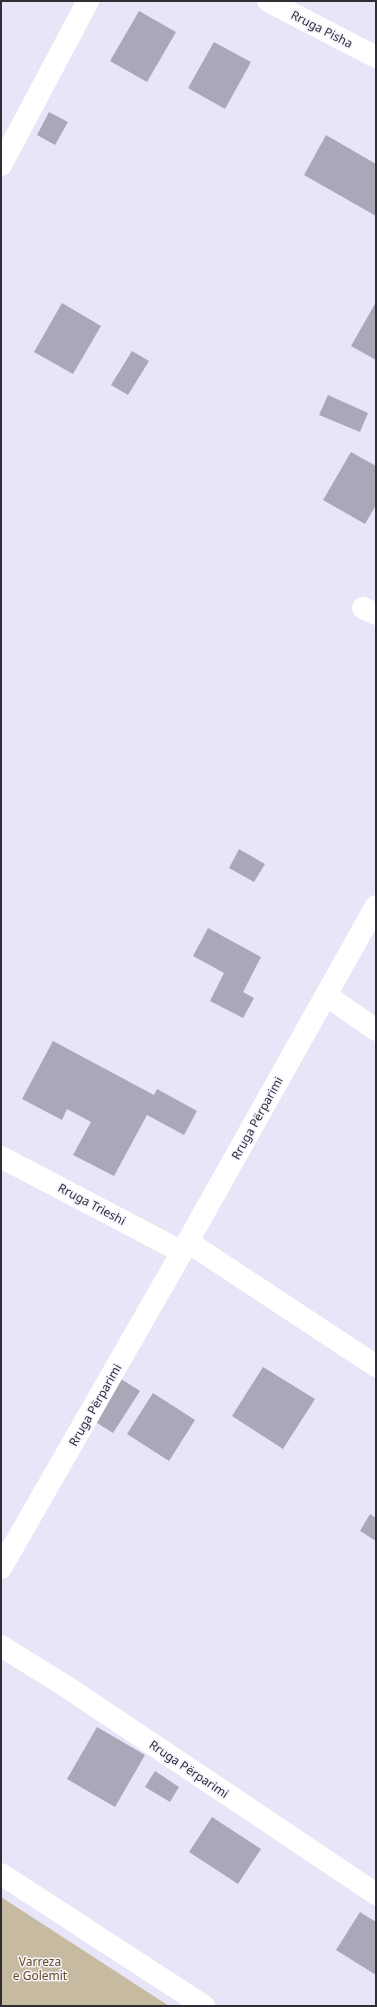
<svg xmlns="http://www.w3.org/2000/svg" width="377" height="2007" font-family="'Noto Sans',sans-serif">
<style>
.green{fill:#c6bba1}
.building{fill:#aba7b9}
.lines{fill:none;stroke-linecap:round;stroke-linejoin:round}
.minor{stroke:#fff;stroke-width:22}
.labels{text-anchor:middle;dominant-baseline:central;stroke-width:3;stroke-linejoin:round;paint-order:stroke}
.street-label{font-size:12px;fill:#2f2e35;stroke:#f6f3ff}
.park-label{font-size:12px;fill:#644f19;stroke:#f6f3ff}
</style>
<rect width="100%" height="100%" fill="#e9e5f8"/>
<path class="green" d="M1,1897L169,2006H1Z"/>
<path class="building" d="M139,11L176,32L147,82L110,61Z
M214,42L251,62L225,109L188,88Z
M49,112L68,122L55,145L37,135Z
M326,135L376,164V216L304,175Z
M376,302V360L351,346Z
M62,303L101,326L73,374L34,352Z
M132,351L149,361L128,395L111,385Z
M328,395L368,413L360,432L319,415Z
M351,452L376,466V505L365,524L323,500Z
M239,849L265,864L254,882L229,868Z
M208,928L261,957L243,992L254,998L243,1018L210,1001L224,973L193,956Z
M53,1041L154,1095L157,1089L197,1111L184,1135L147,1115L114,1176L73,1155L91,1122L67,1109L62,1120L22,1099Z
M263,1367L315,1399L283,1449L232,1416Z
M115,1375L140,1391L113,1433L89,1418Z
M153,1393L195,1420L169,1461L127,1434Z
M370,1514L376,1518V1541L360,1531Z
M97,1727L145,1755L115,1807L67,1779Z
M155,1771L179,1787L170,1802L145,1787Z
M212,1817L261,1849L238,1884L189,1852Z
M360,1912L376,1922V1975L336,1950Z"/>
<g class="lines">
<path class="minor" d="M268,1L376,57
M1,165L88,1
M363,608L376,614
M326,995L376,1030
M1,1157L182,1252
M188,1242L376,1366
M1,1568L182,1252L376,906
M1,1646L67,1687L376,1894
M1,1874L204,2006"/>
</g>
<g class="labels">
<g class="street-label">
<text transform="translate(322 29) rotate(27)">Rruga Pisha</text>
<text transform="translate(257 1118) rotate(-61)">Rruga Përparimi</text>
<text transform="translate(92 1204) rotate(28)">Rruga Trieshi</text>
<text transform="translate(95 1405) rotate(-60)">Rruga Përparimi</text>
<text transform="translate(189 1769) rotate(34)">Rruga Përparimi</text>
</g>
<g class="park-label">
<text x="40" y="1961">Varreza<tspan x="40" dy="14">e Golemit</tspan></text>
</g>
</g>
<rect width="377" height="2007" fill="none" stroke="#2f2e35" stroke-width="4"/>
</svg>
